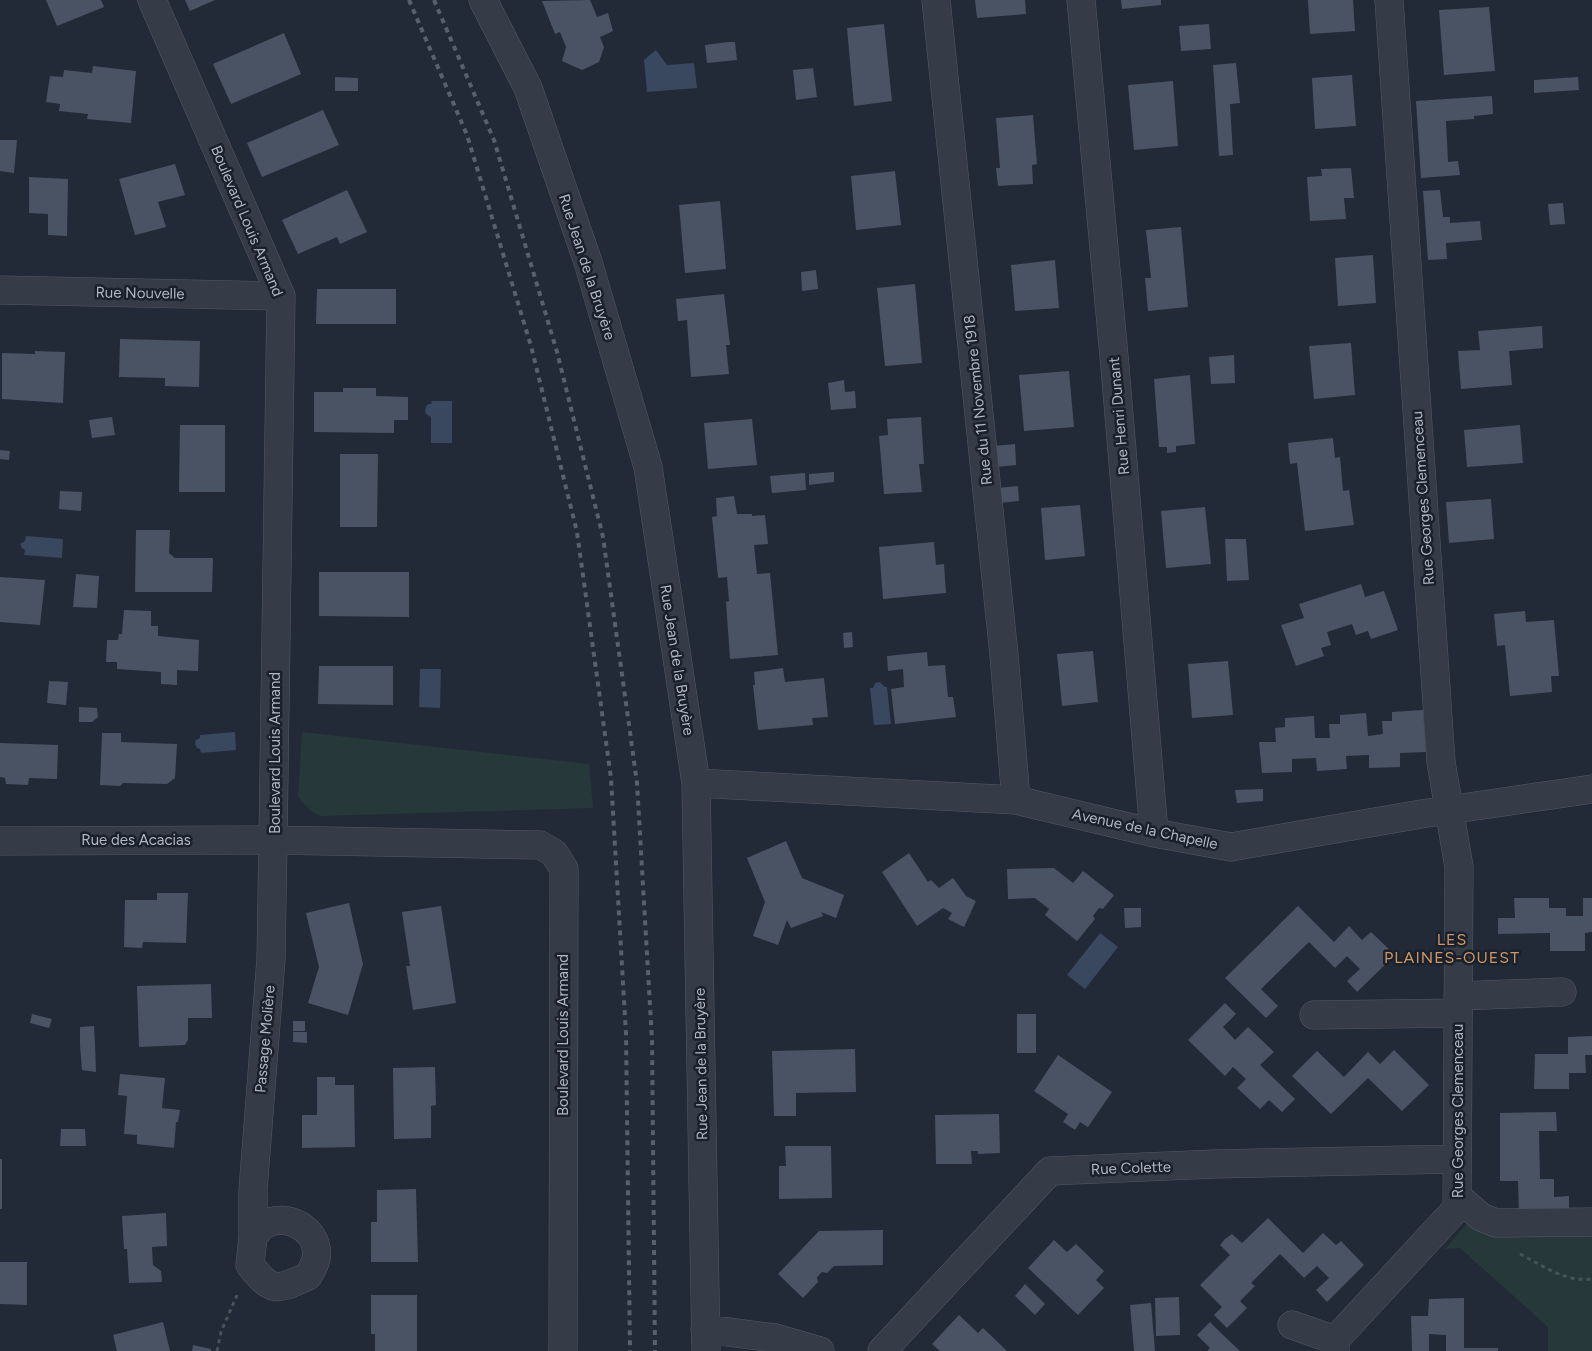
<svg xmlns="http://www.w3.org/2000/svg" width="1592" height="1351" font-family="Figtree,sans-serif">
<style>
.green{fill:#27383a}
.water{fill:#39475f}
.building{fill:#4a5363}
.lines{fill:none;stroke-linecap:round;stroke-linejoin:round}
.minor-casing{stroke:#535965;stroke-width:29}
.path{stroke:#445457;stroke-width:3;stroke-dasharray:4 4;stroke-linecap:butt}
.minor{stroke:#363c47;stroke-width:28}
.rail{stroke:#58606e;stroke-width:4;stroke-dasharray:5 5;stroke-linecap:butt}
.labels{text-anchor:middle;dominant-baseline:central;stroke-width:5;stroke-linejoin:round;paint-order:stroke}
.street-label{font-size:15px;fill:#b0b6c4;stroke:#1b212c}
.neighbourhood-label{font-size:16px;letter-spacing:1px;fill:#cc9764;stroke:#1b212c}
</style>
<rect width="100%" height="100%" fill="#222a37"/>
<path class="green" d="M302,732L589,764L593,808L320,816L311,811L298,797Z
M1472,1218L1592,1230V1351H1548V1327L1460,1248L1445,1249Z"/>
<path class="water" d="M656,50L667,65L694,63L697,88L647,92L644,60Z
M431,401H452V443H431V417L426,414L425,410L427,405L432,403Z
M26,536L63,539L62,558L24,555L25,550L22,548L20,544L25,541Z
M420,669H441L440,708L419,707Z
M880,682L885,687H887L891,724L874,725L870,688H873L875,683Z
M235,732L236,750L201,753L200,749L197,748L195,744L196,740L200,738V735Z
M1100,933L1118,947L1085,989L1067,975Z"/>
<path class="building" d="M46,0H101L104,7L57,26Z
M185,0H215L190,11Z
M590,0L597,17L608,13L613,31L600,37L604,47L599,62L582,70L562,61L566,47L560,32L555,34L542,1Z
M975,0H1025L1026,14L977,18Z
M1121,0H1161V5L1122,9Z
M1308,0H1353L1355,31L1310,34Z
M1489,7L1495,71L1444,75L1439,10Z
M884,24L892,101L854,106L847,28Z
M1209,24L1211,49L1181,51L1179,26Z
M284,33L301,74L231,104L213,64Z
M728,42H735L737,60L707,63L705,45Z
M1236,63L1240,103L1230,104L1233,155L1219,156L1213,65Z
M93,66L136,71L131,123L87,119L88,114L59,111L60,104L46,102L50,76L63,77L64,70L92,73Z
M813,68L817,97L796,100L793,70Z
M1352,75L1356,126L1315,129L1312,78Z
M335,77L358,78V91H335Z
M1578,77L1579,90L1534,93V80Z
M1173,81L1178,146L1134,150L1128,85Z
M1492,96L1493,114L1474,116V119L1446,121L1448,162L1458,161L1460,175L1421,178L1416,101Z
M323,110L339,145L262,177L247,143Z
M1033,115L1037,164L1032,165L1033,184L998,186L996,168H1000L996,118Z
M0,140H17L14,173L0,171Z
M175,164L185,195L158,202L166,227L135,235L119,179Z
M1351,168L1354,198H1344L1346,219L1310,221L1307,177L1322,176L1321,169Z
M895,171L901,225L856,230L851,176Z
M29,177L68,179L67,236L48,235V214L29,213Z
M347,190L367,232L340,244L337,237L298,254L282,220Z
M1440,190L1443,217H1450V223L1480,221L1482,240L1446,243L1447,259L1428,260L1423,191Z
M720,201L726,269L685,273L679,205Z
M1563,203L1565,224L1550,225L1548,204Z
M1181,227L1188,307L1148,311L1145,278H1151L1146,230Z
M1373,255L1376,303L1338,306L1335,258Z
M1055,260L1059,308L1015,311L1011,265Z
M816,270L818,289L802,291L801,272Z
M915,284L922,363L885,366L877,288Z
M317,289H396V324H316Z
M724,294L730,345H726L729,374L691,377L687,320L678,321L676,299Z
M1542,326L1543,348L1509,351L1512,385L1461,389L1458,351L1480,350L1478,331Z
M120,339L200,341L199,387L165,386V378L119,377Z
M1351,343L1355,395L1314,399L1309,346Z
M35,351L65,352L63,403L2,399V353L35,354Z
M1234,355L1235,383L1211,384L1209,357Z
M1069,371L1074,427L1024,431L1019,375Z
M1190,375L1195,444L1176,446V452L1167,453V447H1159L1154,379Z
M844,380L845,392L855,391L856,408L831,410L828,383Z
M343,388H376V396L408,397V420H394V433L314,432V392H343Z
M112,417L115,435L92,438L89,420Z
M921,417L924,464H919L922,492L884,494L879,436L888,435L887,419Z
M752,419L757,465L708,469L704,423Z
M180,425H225V492H179Z
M1520,425L1523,463L1467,467L1464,430Z
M1333,438L1335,458L1340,457L1343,491L1349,490L1354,525L1305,531L1297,463L1290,464L1288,443Z
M1015,444L1016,465L996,467L993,446Z
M0,450L10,451L9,460L0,459Z
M340,454H378L377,527H340Z
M834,472V482L809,485V474Z
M805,473L806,490L772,493L770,476Z
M1018,486L1019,501L1000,503L998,488Z
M60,491L82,492L81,511L59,509Z
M734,496L737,514H752V516L765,515L768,544L754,545L757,574L770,573L778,655L730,659L726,602L729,601L727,577L718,578L712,517L717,516L716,498Z
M1491,499L1494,539L1449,543L1446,502Z
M1080,505L1085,556L1045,560L1041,508Z
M1205,507L1211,564L1166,568L1161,511Z
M136,530H170L169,553L175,558H213L212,592H135Z
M1225,539H1246L1249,580L1227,581Z
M934,542L936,565L944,564L946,593L883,599L879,547Z
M319,572H409V617L319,616Z
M76,574L99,576L97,608L73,607Z
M0,577L45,580L40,625L0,622Z
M1361,584L1365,597L1384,591L1398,630L1371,639L1368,631L1356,635L1352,624L1327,632L1331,645L1321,648L1324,656L1296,666L1281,625L1304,618L1299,604Z
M124,610L151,611V626H158V636L199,640L198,671L177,670V685L161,684V672L117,669V662H106L107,640H118L119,634H122Z
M1525,611L1526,622L1554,620L1559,676H1551L1552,692L1510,696L1505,645L1497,646L1494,614Z
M852,632L853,647L844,648L843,633Z
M1093,651L1098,702L1062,706L1057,654Z
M927,652L928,666L945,665L948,697H953L956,717L895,724L891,689L904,687L903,669L888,671L887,656Z
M1228,661L1233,715L1192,718L1188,664Z
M319,666H393V705L318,704Z
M783,668L785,682L824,678L828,717L812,718L813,725L758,730L753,685H755L754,672Z
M49,681L68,682L66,705L47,703Z
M79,707L97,708L98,717L92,722H79Z
M1423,710L1426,752L1400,753V767L1369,768V755L1346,756L1347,769L1317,771L1316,758L1292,759V772L1262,773L1259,742H1276L1275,728L1285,727V718L1314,716L1315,738H1330L1329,724H1340V715L1366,713L1368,736L1383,734L1382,721H1392V712Z
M102,733H121V742L177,744L175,778L167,784L123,783L120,786L100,785Z
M0,743L58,745L57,779L29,778L28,785L6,784L5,778L0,777Z
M1263,789V801L1237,803L1235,790Z
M786,841L802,878L844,895L836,918L821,912L823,916L791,928L787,920L778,945L753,936L765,902L747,858Z
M909,853L928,882L931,880L939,888L953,878L966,896L976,901L964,927L948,919L952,913L943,908L917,926L882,872Z
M1054,868L1073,883L1083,871L1114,895L1103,909L1099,908L1093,916L1095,919L1077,941L1045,915L1049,909L1035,898L1008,899L1007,869Z
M157,893H188L186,943L143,942L142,948L124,947L125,900H157Z
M1514,898H1549V908H1566V916H1583V898H1592V932L1585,933V951H1550V933L1498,934V918H1515Z
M349,903L363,964L348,1015L308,1003L319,967L306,913Z
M441,906L456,1003L413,1010L406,966H410L402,912Z
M1298,906L1334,942L1349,926L1362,940L1371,932L1395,955L1357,992L1347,981L1360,969L1347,956L1335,968L1309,942L1261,989L1278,1006L1266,1018L1225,978Z
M1124,908H1141V927L1125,928Z
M211,984L212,1018H188V1040L185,1045L139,1047L137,986Z
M1225,1003L1236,1014L1223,1027L1235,1040L1248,1027L1274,1052L1260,1065L1295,1099L1282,1112L1269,1100L1260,1109L1237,1088L1246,1079L1233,1067L1225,1076L1188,1040Z
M32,1014L52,1019L49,1028L30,1023Z
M1017,1014H1036V1053H1017Z
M293,1021H305V1031H293Z
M94,1026L95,1044L96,1072L82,1070L80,1045V1027Z
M293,1032H307V1043L293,1042Z
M1592,1036V1055H1585L1586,1073H1569V1089H1534L1535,1054H1568V1037Z
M855,1049L856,1092L796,1093V1116H774L772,1051Z
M1394,1050L1429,1085L1402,1111L1368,1078L1331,1114L1292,1076L1317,1051L1344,1077L1368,1052L1380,1064Z
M1058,1055L1112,1092L1088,1127L1080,1122L1075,1130L1063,1122L1068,1114L1034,1091Z
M435,1067L436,1105L431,1106V1138L394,1139L393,1068Z
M120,1074L165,1078L162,1108L180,1110L178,1122H176L174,1148L137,1144V1135L124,1134L127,1096L118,1095Z
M317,1077H335V1085H354L355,1147L302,1148V1115H317Z
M1556,1112L1557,1131H1539L1540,1179H1554V1197L1569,1196V1214L1519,1215L1518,1181H1500V1113Z
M999,1114L1000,1153L978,1154V1151H971L972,1164H936L935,1115Z
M61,1129H85L86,1146H60Z
M785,1146H831L832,1198L779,1199V1166H786Z
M0,1159H2V1209H0Z
M416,1189L418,1262H371V1222H377V1190Z
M166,1213L167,1246L152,1247L153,1265L161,1271L162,1282L129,1283L127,1249H124L122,1216Z
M1268,1218L1303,1253L1323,1233L1336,1245L1341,1241L1364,1265L1327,1302L1316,1290L1329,1278L1317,1266L1304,1278L1280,1254L1251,1283L1255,1286L1240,1301L1247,1308L1227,1328L1214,1315L1222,1307L1200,1285L1230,1255L1220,1245L1225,1239L1232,1234L1242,1243Z
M883,1230V1265L834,1266L827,1273L822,1272L817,1277L818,1282L803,1298L778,1274L819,1231Z
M1054,1240L1067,1252L1076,1244L1104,1271L1096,1280L1104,1288L1078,1315L1028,1268Z
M0,1262H27V1305L0,1304Z
M1025,1284L1045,1304L1035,1315L1015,1296Z
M371,1295H417V1351H375V1334H371Z
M1179,1297L1180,1335L1156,1336L1155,1298Z
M1464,1298V1348H1498V1351H1446V1335L1429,1334V1351H1412L1411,1316H1428L1429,1299Z
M1151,1303L1155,1351H1134L1130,1305Z
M959,1315L978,1333L983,1328L1007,1351H940L932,1344Z
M163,1322L170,1351H117L113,1335Z
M1210,1322L1221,1333L1240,1351H1207L1210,1348L1197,1335Z
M193,1345L211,1349V1351H192Z"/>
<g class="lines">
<g class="minor-casing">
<path id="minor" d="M152,0L281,296L273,840L540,845L554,853L564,869L563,1351
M483,0L528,88L588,262L648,467L696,783L706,1351
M936,0L1004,655L1016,800
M1081,0L1115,367L1154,833
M0,290L281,296
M696,783L1016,800L1154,833L1231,847L1421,814L1592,789
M0,841L273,840L271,959L253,1190V1237L250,1265C273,1294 277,1290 308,1276C311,1271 315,1264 316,1259C321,1230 287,1211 263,1225C260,1228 256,1233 253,1237
M1458,996L1562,992
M1314,1015L1458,1013
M1458,1197L1481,1217L1496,1223L1592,1222
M1292,1325L1335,1340
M705,1329L775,1338L820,1351
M882,1351L1050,1171L1215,1164L1457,1159
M1335,1351V1340L1457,1208L1459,867L1441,762L1389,0"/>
</g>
<path class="path" d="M1520,1254C1544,1266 1564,1282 1592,1279
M217,1351L221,1332L237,1295"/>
<use href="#minor" class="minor"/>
<path class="rail" d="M409,0L467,135L531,346L577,532L611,778L626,1034L630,1351
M434,0L494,140L557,352L603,537L637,783L652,1040L655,1351"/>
</g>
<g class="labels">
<g class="street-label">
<text transform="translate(247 221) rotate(67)">Boulevard Louis Armand</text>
<text transform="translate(587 267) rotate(72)">Rue Jean de la Bruyère</text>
<text transform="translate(140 293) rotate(1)">Rue Nouvelle</text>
<text transform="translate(978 400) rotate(-96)">Rue du 11 Novembre 1918</text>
<text transform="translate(1119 416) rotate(-95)">Rue Henri Dunant</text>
<text transform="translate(1423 498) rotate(-94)">Rue Georges Clemenceau</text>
<text transform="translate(677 660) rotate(81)">Rue Jean de la Bruyère</text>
<text transform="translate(275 753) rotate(-90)">Boulevard Louis Armand</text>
<text transform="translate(1145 829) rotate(12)">Avenue de la Chapelle</text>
<text x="136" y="840">Rue des Acacias</text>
<text transform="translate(563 1035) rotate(-90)">Boulevard Louis Armand</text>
<text transform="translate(265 1039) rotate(-85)">Passage Molière</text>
<text transform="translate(701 1064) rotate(-91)">Rue Jean de la Bruyère</text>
<text transform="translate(1458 1111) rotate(-90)">Rue Georges Clemenceau</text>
<text transform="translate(1131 1168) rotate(-2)">Rue Colette</text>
</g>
<g class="neighbourhood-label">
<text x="1452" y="939">LES<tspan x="1452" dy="18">PLAINES-OUEST</tspan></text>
</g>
</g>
</svg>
